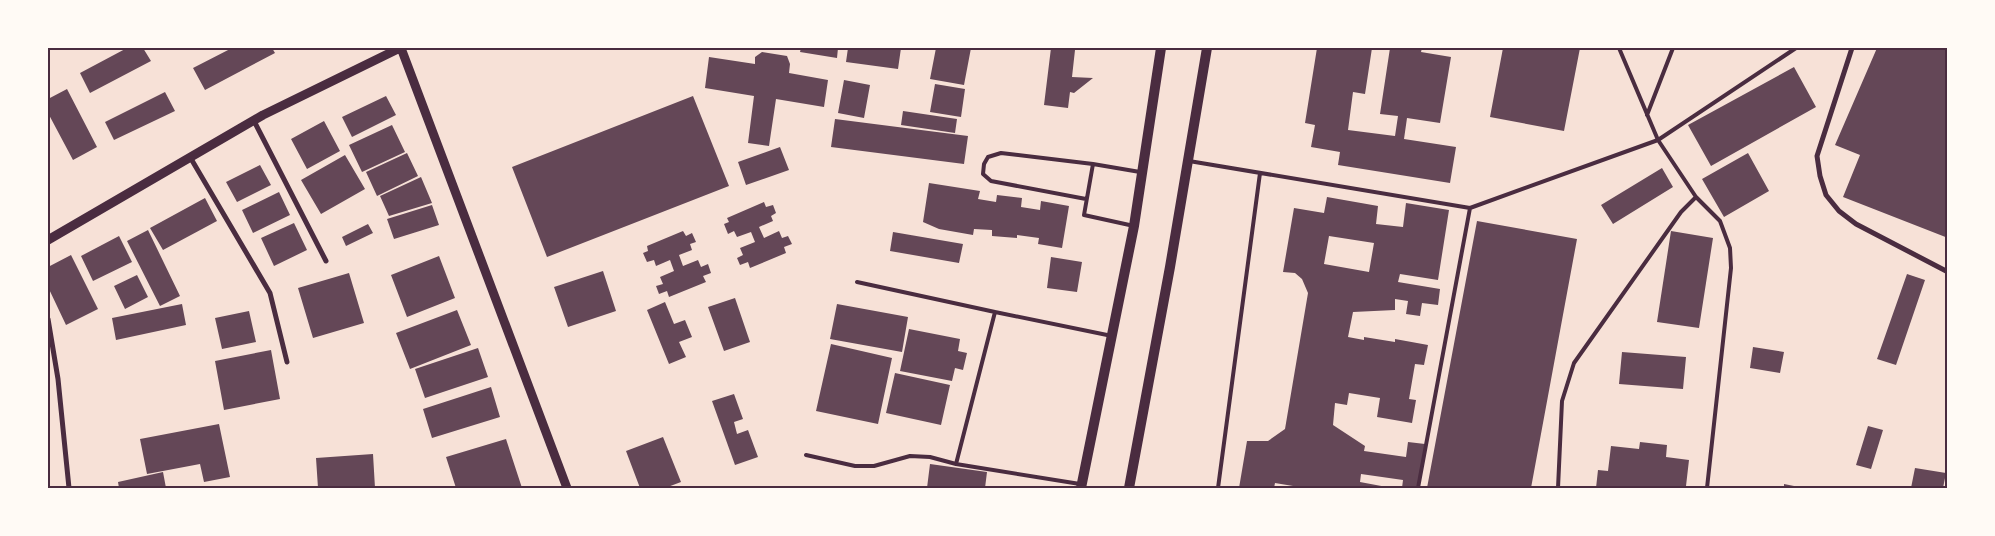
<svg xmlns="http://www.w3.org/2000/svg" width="1995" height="536" font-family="'DM Sans',sans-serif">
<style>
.building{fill:#644757;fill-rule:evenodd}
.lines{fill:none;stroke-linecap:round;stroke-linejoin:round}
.service{stroke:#4a2c40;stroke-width:4}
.minor{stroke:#4a2c40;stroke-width:5}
.tertiary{stroke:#4a2c40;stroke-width:9}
.secondary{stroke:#4a2c40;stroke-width:10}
.neatline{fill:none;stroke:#4a2c40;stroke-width:2}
</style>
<rect width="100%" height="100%" fill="#f7e1d7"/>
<path class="building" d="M127,48H143L151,61L90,93L80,73Z
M232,48H272L275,53L205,90L193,68Z
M801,48H838L837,58L800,52Z
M848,48H901L898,69L846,62Z
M936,48H971L964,85L930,79Z
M1051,48L1075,50L1072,77L1093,78L1074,93L1070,92L1068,108L1044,105Z
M1317,48H1372L1365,94L1353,92L1348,130L1395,136L1398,116L1380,114L1390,48L1412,50L1413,48H1422L1421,52L1451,57L1440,123L1407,118L1404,139L1456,147L1450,183L1338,165L1340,152L1311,147L1315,125L1305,123Z
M1503,48H1580L1564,131L1490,117Z
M1877,48H1948V238L1843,197L1860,155L1835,145Z
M762,52L787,56L790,64L789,73L828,80L824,107L776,99L769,146L748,143L754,96L705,88L709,57L755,64V57Z
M1794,67L1816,107L1711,166L1688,125Z
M844,80L870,85L864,118L838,113Z
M935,84L965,89L961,117L930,112Z
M67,89L97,147L73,160L48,113V99Z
M165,92L175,111L114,140L105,122Z
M386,96L396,115L352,137L342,117Z
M693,96L729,186L547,257L512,167Z
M903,111L957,119L955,133L901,125Z
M835,119L968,136L964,164L831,147Z
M324,121L340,151L307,169L291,139Z
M392,125L405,152L362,172L349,145Z
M780,147L789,170L746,185L738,162Z
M407,153L418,176L377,196L366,172Z
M1748,153L1769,191L1724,217L1702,179Z
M345,155L365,189L321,214L301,180Z
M260,165L271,185L237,202L226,182Z
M1662,168L1673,187L1613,224L1601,205Z
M421,177L432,203L389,216L380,196Z
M929,183L980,191L978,199L996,202L997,195L1022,198L1021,207L1040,210L1041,201L1069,206L1062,248L1038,244L1039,238L1017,235V238L992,236V230L974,229L973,235L939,229L923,222Z
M279,192L290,215L253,233L242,210Z
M1327,197L1378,206L1376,224L1403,227L1406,203L1449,210L1438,280L1400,274L1398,282L1440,289L1438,305L1422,303L1420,316L1406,314L1408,301L1395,299V310L1353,312L1348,337L1364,340V337L1395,342V339L1428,345L1424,365L1415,364L1409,399L1416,400L1412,423L1377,417L1380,398L1349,393L1347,405L1335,403L1333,425L1365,446L1364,451L1406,457L1408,442L1425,444L1417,488H1402L1403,480L1361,474L1360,482L1392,488H1305L1275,483L1274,488H1239L1247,441H1268L1285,429L1308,293L1302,279L1295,273L1283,272L1294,208L1324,213ZM1329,236L1374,243L1369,272L1324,264Z
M205,198L217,221L163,250L150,228Z
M764,202L766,207L773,205L776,213L771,216L773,221L759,227L764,238L779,231L782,238L788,236L792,244L784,247L786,253L750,268L748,262L740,265L737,258L743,255L740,248L755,242L751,232L737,237L734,231L728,234L724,224L729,222L727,218Z
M432,205L439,225L394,239L387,219Z
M1477,221L1577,239L1531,488H1427Z
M294,223L307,250L274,266L261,238Z
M368,224L373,233L346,246L342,237Z
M148,230L180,296L160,306L127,241Z
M683,231L686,236L692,233L696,242L690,244L692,250L679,255L683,266L698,260L701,267L708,264L711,273L703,276L706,282L669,297L667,291L659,294L656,286L663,284L660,277L674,271L670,260L656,266L654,260L647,262L643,253L648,251L647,246Z
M1671,231L1713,238L1699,328L1657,322Z
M893,232L963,244L959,263L890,251Z
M119,236L132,262L93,281L81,256Z
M71,255L98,309L66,325L48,287V267Z
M439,256L455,298L407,317L391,275Z
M1051,257L1082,262L1077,292L1047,288Z
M603,271L616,311L568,327L554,287Z
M349,273L364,323L313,338L298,288Z
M1907,274L1925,280L1896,365L1877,359Z
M137,275L148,297L125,309L114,286Z
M735,298L750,342L724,351L708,307Z
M665,302L674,324L685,320L692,337L679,342L686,357L669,364L647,310Z
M182,304L186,325L116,340L112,318Z
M837,304L908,317L902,352L830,339Z
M457,310L471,345L410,369L396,333Z
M249,311L256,342L222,349L215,318Z
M909,329L960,339L958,351L967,353L963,370L955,368L952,381L900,371Z
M831,344L892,358L878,424L816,411Z
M1753,347L1784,352L1780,373L1750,368Z
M478,348L488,377L425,398L415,369Z
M271,350L280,399L224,410L215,361Z
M1622,352L1686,357L1683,389L1619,384Z
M895,373L950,385L941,425L886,413Z
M491,387L500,417L432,438L423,409Z
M734,394L743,419L734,422L737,434L748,430L758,457L735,465L712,401Z
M219,424L230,477L204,482L200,464L147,474L140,439Z
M1868,426L1883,430L1871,469L1856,465Z
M663,437L681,482L665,488H640L626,451Z
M506,439L522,488H456L446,457Z
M1640,442L1667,445L1666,457L1689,460L1686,486H1693V488H1596L1598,470L1608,471L1611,446L1639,449Z
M373,454L375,488H318L316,458Z
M930,464L987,472L985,488H927Z
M1915,468L1946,473L1943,488H1911Z
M163,472L166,488H119L118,482Z
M1784,484L1804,488H1784Z"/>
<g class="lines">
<path class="service" d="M1647,115L1673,48
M1189,161L1470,208
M1696,197L1720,221L1730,248L1731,268L1707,488
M1086,199L991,181L983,174L984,164L988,157L1001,153L1093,164
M1134,226L1084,215L1093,164L1140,172
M857,282L995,312
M806,455L855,466H874L910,456L930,457L956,464
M1080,484L956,464L995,312L1112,336
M1218,488L1260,173
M1418,488L1470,208L1658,140L1796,48
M1558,488L1562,401L1574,363L1681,212L1696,197L1658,140L1619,48"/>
<path class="minor" d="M1852,48L1817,156L1820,176L1826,195L1839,211L1856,224L1948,272
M254,121L326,261
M190,157L270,293L287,362
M48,319L58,379L69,488"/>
<path class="tertiary" d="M401,48L567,488
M48,240L263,115L400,48"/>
<path class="secondary" d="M1081,488L1134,226L1161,48
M1129,488L1170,267L1207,48"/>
</g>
<rect width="1995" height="536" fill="none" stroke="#fffaf5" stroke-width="98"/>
<rect x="49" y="49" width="1897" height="438" class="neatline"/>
</svg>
